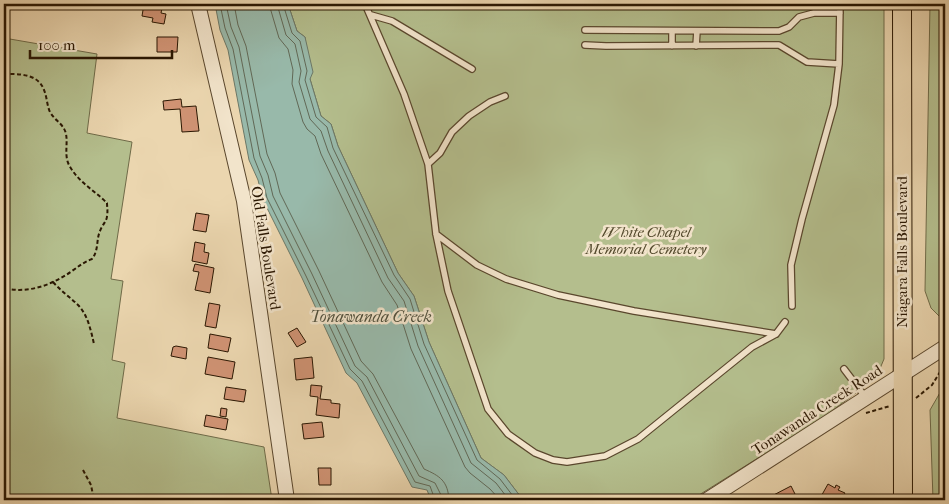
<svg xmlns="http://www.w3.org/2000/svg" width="949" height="504" font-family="'IM FELL French Canon',serif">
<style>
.green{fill:#b4be8d;stroke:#6f6a48}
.water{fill:#98b9aa;stroke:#6c7867}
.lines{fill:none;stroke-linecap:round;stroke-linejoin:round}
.shore{stroke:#616856;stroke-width:1}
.building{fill:#d09374;stroke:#2a1702}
.service-casing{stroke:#5a472d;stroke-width:8}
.tertiary-casing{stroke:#5a472d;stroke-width:16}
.primary-casing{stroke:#2a1702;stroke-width:20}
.path{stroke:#2a1702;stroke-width:2;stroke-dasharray:4 2.5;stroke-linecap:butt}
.service{stroke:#f2e4cb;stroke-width:5.5}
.tertiary{stroke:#f2e4cb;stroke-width:14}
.primary{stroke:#ebd6af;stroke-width:18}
.labels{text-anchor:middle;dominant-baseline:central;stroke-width:5;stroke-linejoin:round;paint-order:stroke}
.park-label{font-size:15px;font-style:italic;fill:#53492c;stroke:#f2e4cb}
.street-label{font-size:15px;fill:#2a1702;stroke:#f2e4cb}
.water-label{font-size:16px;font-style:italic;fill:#50503d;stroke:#f2e4cb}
</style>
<rect width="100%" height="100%" fill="#ebd6af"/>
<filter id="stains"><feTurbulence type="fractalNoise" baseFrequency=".004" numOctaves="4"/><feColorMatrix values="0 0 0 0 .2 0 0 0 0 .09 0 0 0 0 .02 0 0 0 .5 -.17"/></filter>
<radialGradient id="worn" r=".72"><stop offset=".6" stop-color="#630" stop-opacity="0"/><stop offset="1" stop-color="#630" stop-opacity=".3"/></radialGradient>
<path class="green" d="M288,4H884V359L876,378L825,416L691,500H522L520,496L504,475L481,458L429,342L414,296L398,273L338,146L331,124L321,116L310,79L305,37L297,31Z
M930,4H945V322L931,308L925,291Z
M4,38L97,54L87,133L132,142L111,279L123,281L112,360L125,363L117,418L264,447L272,500H4Z
M945,384V500H933L930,410Z"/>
<path class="water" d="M215,4H288L297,31L305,37L313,72L310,79L321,116L331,124L338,146L398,273L414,296L429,342L481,458L504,475L520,496L522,500H431L427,490L412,487L357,383L346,373L302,278L263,200L258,180L249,160L228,50L220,30Z"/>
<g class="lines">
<path class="shore" d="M220,4L225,28L233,49L254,158L262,178L267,198L306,276L350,369L362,381L415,482L430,486L435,500
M226,4L231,27L239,47L260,156L268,175L273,196L312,274L355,366L367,377L419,476L435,483L441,495V500
M234,4L238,25L246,46L267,154L275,173L280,193L319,271L361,361L373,374L424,469C440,476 448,481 449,500
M269,4L279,38L288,49L293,70L292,84L303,122L307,129L315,136L321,154L382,282L397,305L411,349L465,467L470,473L490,489L500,500
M277,4L286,35L295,44L301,71L299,82L310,119L321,131L328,151L388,278L404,301L418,346L471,463L496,483L509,500
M283,4L292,33L300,41L307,71L305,80L316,117L327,127L333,148L394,275L410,299L424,344L477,460L500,479L516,500"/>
</g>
<path class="building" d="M144,4H163L161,13L166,14L164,24L152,22L153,18L142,16Z
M157,37H178L177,52H157Z
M181,99L182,107L196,106L199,131L182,132L180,109L164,110L163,101Z
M196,213L209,215L206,232L193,230Z
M195,242L205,244L204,252L209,253L207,264L192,261Z
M195,264L214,268L210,293L195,290L199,272L193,271Z
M209,303L220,305L216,328L205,326Z
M297,328L306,342L297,347L288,333Z
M210,334L231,338L228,352L208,348Z
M176,346L187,348L186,359L171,356L173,347Z
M208,357L235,362L232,379L205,374Z
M312,357L314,378L296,380L294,359Z
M311,385L322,386L320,399L331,400V403L340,404L339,418L316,415L318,397L310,396Z
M226,387L246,390L244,402L224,399Z
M221,408L227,409L226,417L220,416Z
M206,415L228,419L226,430L204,426Z
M322,422L324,437L304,439L302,424Z
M318,468H331V485H319Z
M828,484L835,488L836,485L840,487L838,490L845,493L841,500H819Z
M791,486L798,500H764Z
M314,498H338V500H314Z"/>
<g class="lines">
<g class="service-casing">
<path id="service" d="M365,4L404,94L428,164L436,234L448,291L488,409L508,434L535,453L553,460L567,462L605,456L638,439L752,347L776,334L785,322
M371,15L392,21L472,69
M585,30L779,31L789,27L799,17L814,13H840
M672,31V46
M585,45L606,46L779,45L807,62L839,64
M696,46L697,31
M428,164L440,153L452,132L469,116L490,102L505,96
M436,234L477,265L506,279L558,295L634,311L776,334
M792,306L791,265L802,219L834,105L839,64L840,4
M844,369L866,398"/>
</g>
<g class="tertiary-casing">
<path id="tertiary" d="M198,4L244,201L287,500
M707,500L945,347"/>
</g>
<g class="primary-casing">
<path id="primary" d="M902,4L903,500"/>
</g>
<path class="path" d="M4,74C18,74 38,73 44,90C47,97 47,106 50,112C55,121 64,124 66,134C68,144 64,155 69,165C78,182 94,190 107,203C107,207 108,211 107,216C107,221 102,225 100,231C96,240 99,250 92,259C84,262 79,266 72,271C52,285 28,294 4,288
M53,282C61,291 71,298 79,306C88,316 91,331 94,344
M916,398L932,385L945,364
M866,413L890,406
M83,470L91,485L94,500"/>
<use href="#service" class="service"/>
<use href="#tertiary" class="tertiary"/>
<use href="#primary" class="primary"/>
</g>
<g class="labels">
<g class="park-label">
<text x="646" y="232">White Chapel<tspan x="646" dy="17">Memorial Cemetery</tspan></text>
</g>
<g class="street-label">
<text transform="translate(266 248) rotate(81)">Old Falls Boulevard</text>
<text transform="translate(902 252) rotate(-90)">Niagara Falls Boulevard</text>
<text transform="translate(817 410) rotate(-33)">Tonawanda Creek Road</text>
</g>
<g class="water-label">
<text x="371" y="316">Tonawanda Creek</text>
</g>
</g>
<rect width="949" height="504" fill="none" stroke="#ebd6af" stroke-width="20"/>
<rect x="5" y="5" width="939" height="494" fill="none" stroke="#2a1702" stroke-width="2.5"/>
<rect x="10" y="10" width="929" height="484" fill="none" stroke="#2a1702"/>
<path d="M30 50v8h142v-8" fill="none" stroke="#2a1702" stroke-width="2.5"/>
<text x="38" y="50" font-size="15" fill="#2a1702" stroke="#f2e4cb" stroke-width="4" paint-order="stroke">100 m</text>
<rect width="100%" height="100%" filter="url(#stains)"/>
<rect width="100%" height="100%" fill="url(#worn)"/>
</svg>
